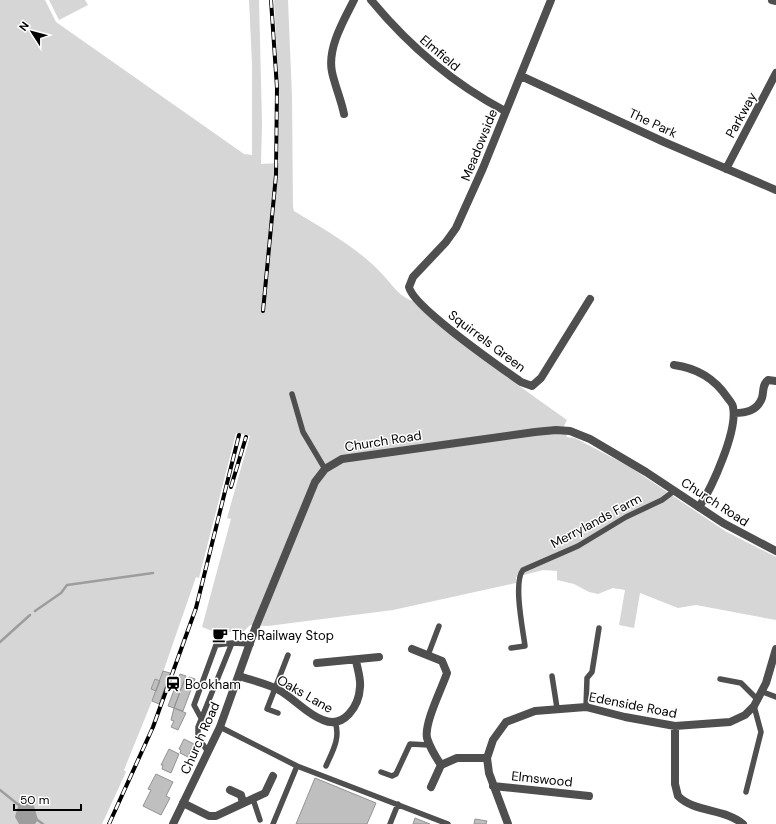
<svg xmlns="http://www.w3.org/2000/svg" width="776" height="824" font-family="'DM Sans',sans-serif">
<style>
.green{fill:#d6d6d6}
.water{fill:#9d9d9d}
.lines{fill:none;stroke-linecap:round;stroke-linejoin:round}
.stream{stroke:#9d9d9d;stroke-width:2.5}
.building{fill:#bfbfbf;stroke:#939393}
.service{stroke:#4f4f4f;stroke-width:5.5}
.minor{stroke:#4f4f4f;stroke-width:8}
.tertiary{stroke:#4f4f4f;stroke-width:8}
.rail-casing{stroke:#000;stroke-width:4}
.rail{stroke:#fff;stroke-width:2.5;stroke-dasharray:8;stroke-linecap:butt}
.labels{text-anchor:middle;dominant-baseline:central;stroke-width:3;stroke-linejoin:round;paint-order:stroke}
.street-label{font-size:13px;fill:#000;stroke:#fff}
.poi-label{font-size:13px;fill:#000;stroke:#fff;text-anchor:start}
</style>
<rect width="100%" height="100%" fill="#fff"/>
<path class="green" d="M0,0H45L56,22L244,154L252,155V64L249,0H259L262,124L261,164L279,163V90L274,0H288L292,97L293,207L294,211C325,230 360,249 384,276C392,285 401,298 413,301C462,345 514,383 567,420L564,426L567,437L575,438L630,467L725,531L776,557V620L696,605L678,608L640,593L634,628L619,625L625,590L613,588L598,594L589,592L574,584L557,580V571L543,570L516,577V583L393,610L268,626L250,625L243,632H215L202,627L231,519L227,518L250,436L236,433L199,578L196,577L160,681L155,679L151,689L156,691L124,770L126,772L102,824H0Z
M49,0H85L88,5L59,20Z"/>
<path class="water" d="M27,802L34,806L38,820L35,824H19L15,817L19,803Z"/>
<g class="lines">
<path class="stream" d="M35,611L61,593L67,585L153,573
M0,642L30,615
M0,790L20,806
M36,819L43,824"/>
</g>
<path class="building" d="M163,671L170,673L159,704L152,701Z
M180,674L186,676L174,708L168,706Z
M189,677L195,679L183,711L174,708L184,681L187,682Z
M155,679L160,681L156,691L151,689Z
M174,708L186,713L178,730L171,727L174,721L171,720Z
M184,739L194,744L188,757L180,753L181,750L179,749Z
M169,749L179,754L171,773L162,769L163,765H161Z
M156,774L173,782L166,796L170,798L161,815L143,806L151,790L148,789Z
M315,778L376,803L367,824H296Z
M415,818L430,824H413Z
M475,819L487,821L486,824H474Z"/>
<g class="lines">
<path class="service" d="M292,394L303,432L325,469
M511,648L525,646C523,630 513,582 523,570L578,546L626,517L662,500L674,491
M428,655L439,626
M552,676L557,708
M720,679L741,683L758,700
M763,692L776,697
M586,707L587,678L592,672L599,628
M278,713L267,709L288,655
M201,718L194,705L216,645L232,643L251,644
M220,727L297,766L448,824
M208,752L198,737V727L232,643
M326,766C332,752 341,738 335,722
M381,772L392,776L396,774L410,744L429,745
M746,792L761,732L754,706
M253,799L260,820
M273,824L297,766
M390,824L398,804"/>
<path class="minor" d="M371,0C409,46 452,83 505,111
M551,0L483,168L456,228L446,242L413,277L409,287C413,307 500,367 521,382L532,386L541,378L590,299
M772,0L776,1
M521,76L664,142L776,190
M344,114C341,99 335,86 332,72C327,48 344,20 354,0
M726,169L776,73
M674,365C697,368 714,378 727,397C729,400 733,404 733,407C738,430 712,488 699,507
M734,413C746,413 757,411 762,398C764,391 762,385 768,380L776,381
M412,649L442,661L447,673C442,688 424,723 427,738C430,748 435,756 441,765L457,758H487
M317,663L379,657
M239,676C251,680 265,683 277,689C293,697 306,714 323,720C344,729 359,706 360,687C361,678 357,668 356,660
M675,726V784L678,796C695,813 724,808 743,824
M493,786L589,796
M431,787L441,765
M230,790L241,795L243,803
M183,803L209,816H216L265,793L273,776
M508,824L489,773L487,758L493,740L506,722L535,711L586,707L625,717L675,726L730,722L745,715L754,706L766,683L776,649"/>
<path class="tertiary" d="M173,824L220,727L256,626L315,482L325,469L342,459L535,432L556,430L570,431L590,439L646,472L723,523L776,551"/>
<g class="rail-casing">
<path id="rail" d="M263,311L276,175L277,88L271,0
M231,487L246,437
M109,824L153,727L196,608L239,435"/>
</g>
<use href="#rail" class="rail"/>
</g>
<defs>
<g id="cafe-bare" transform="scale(1.2)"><path d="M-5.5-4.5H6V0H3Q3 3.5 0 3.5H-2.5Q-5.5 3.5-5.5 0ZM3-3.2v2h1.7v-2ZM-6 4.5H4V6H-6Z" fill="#000" stroke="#fff" stroke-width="2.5" paint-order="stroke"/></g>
<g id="station-bare" transform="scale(1.2)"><path d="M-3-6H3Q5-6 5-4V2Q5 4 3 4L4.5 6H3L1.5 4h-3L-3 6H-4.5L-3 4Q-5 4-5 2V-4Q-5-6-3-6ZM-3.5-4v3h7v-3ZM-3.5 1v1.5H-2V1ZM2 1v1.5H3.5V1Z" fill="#000" stroke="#fff" stroke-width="2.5" paint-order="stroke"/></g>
</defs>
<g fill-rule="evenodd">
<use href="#cafe-bare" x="220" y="635"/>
<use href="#station-bare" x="173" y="684"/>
</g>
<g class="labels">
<g class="street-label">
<text transform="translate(440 53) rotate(40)">Elmfield</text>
<text transform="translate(741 115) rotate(-61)">Parkway</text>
<text transform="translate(653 123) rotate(25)">The Park</text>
<text transform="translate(479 145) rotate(-68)">Meadowside</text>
<text transform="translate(487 341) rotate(37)">Squirrels Green</text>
<text transform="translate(383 441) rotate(-9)">Church Road</text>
<text transform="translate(715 502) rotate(33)">Church Road</text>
<text transform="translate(596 521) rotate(-28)">Merrylands Farm</text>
<text transform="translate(305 694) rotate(30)">Oaks Lane</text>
<text transform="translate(633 705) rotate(11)">Edenside Road</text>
<text transform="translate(200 738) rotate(-66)">Church Road</text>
<text transform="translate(542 779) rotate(6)">Elmswood</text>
</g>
<g class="poi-label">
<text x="232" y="635">The Railway Stop</text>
<text x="185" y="684">Bookham</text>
</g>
</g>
<g transform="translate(32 32) rotate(306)" stroke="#ffffff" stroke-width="3" paint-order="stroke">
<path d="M0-3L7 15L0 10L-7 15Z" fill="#000000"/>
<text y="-6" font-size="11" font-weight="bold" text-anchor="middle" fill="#000000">N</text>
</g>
<path d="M14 804v6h67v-6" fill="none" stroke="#000000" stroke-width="2"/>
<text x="20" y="804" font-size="12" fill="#000000" stroke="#ffffff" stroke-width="3" paint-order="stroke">50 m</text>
</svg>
